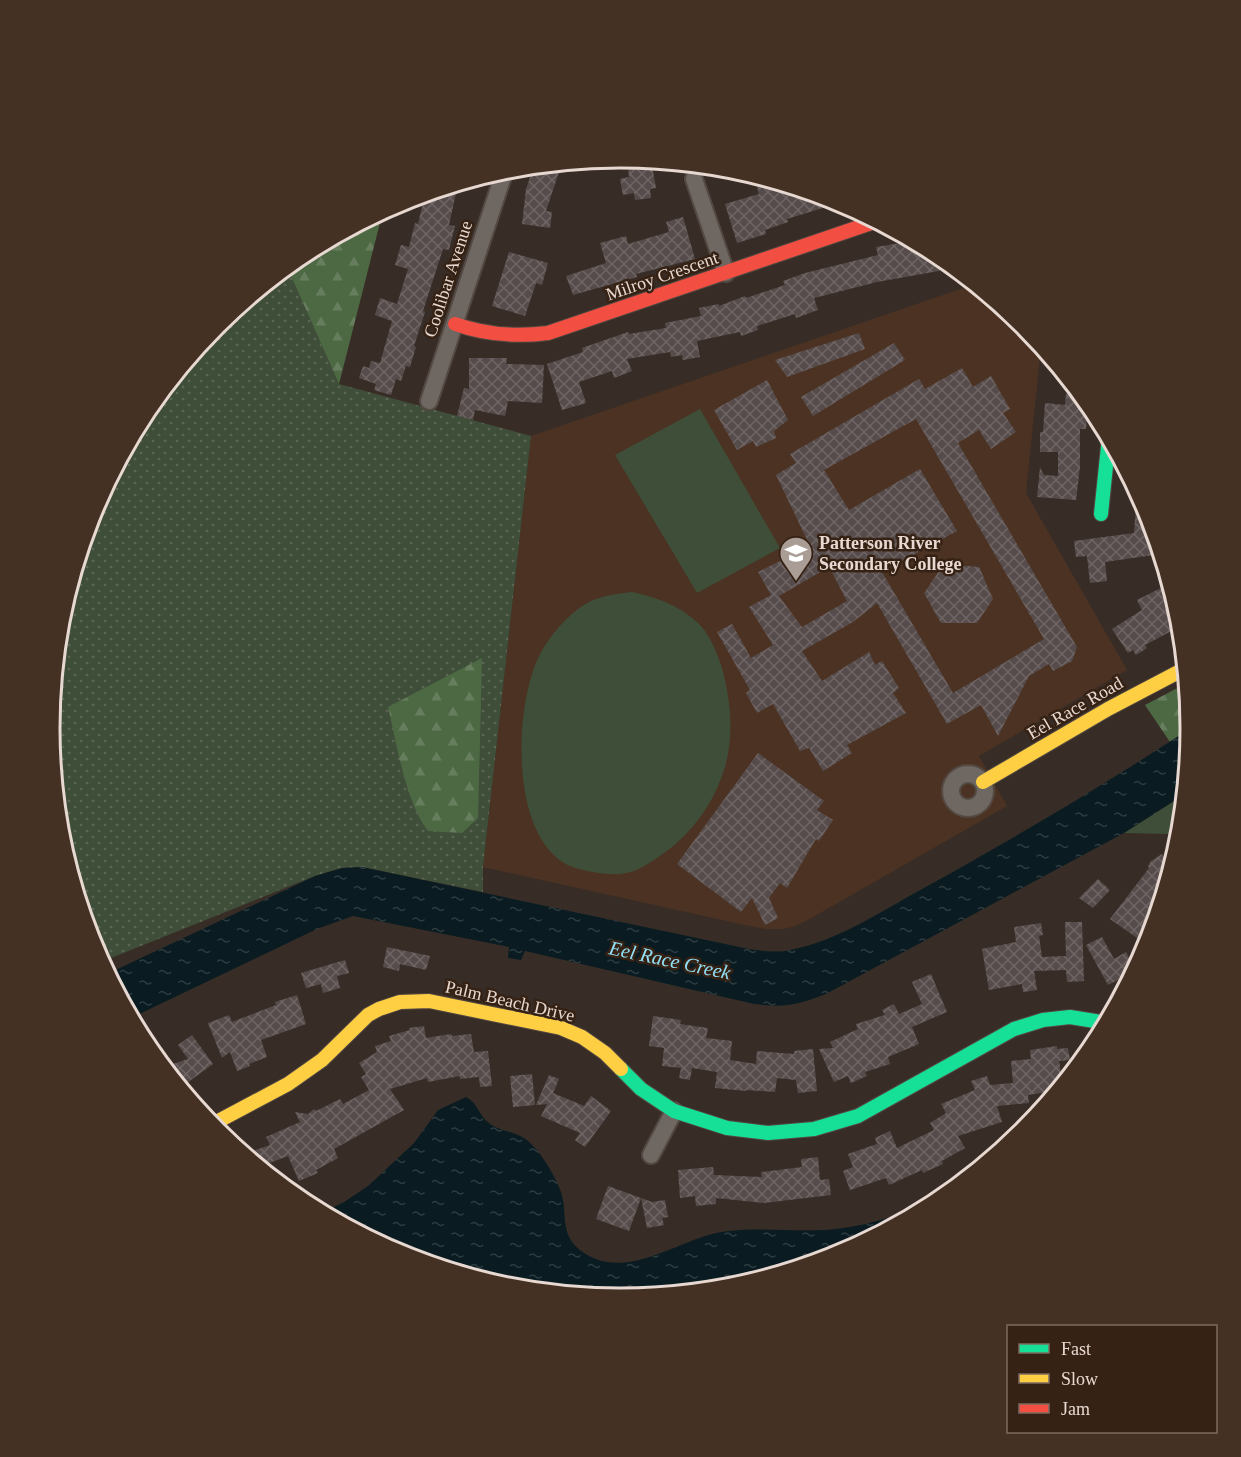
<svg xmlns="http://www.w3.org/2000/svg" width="1241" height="1457" font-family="Georgia,serif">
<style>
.built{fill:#4b3222}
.grass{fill:url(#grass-dots)}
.forest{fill:url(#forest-firs)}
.green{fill:#3f4e38}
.water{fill:url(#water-ripples)}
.building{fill:url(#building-cross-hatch);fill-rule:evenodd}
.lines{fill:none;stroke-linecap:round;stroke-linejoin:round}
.street-casing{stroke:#534942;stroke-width:20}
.fast-casing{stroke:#534942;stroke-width:16}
.slow-casing{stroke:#534942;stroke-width:16}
.jam-casing{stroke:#534942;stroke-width:16}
.street{stroke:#6f6762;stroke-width:16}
.fast{stroke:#16e098;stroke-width:14}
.slow{stroke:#ffcf43;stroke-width:14}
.jam{stroke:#f24e42;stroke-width:14}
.labels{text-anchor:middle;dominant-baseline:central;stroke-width:5;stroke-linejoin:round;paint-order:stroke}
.street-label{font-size:18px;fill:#e7d9d1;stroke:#362214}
.poi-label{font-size:18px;font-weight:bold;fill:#e7d9d1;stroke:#362214;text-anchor:start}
.water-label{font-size:20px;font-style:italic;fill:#92e0f8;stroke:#362214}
.rim{fill:none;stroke:#e7d9d1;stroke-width:3}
</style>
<defs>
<pattern id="grass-dots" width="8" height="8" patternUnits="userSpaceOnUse" patternTransform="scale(1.5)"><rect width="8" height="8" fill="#3f4e38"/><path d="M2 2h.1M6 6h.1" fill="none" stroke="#5b6754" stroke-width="1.8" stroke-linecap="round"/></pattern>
<pattern id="forest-firs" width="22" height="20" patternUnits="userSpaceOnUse" patternTransform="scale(1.5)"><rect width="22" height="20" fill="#4d6944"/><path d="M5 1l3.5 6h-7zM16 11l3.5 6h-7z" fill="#677e5e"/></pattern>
<pattern id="water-ripples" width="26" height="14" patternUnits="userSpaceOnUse" patternTransform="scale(1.5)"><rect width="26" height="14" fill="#0a1c21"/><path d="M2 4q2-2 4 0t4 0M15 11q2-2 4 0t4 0" fill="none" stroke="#2e3c40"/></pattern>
<pattern id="building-cross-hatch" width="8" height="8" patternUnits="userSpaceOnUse" patternTransform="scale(1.5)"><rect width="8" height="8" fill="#564c4b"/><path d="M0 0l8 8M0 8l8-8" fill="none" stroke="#6e6564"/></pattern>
</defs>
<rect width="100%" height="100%" fill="#382d26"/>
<path class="built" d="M975,284L1024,325L1041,346L1026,493L1127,670L979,756L1007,806L808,920L795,926L784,929H765L740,924L483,867L531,436Z"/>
<path class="grass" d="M287,267L339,384L531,436L483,867V892L362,867L342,868L315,876L101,962L93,947L60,840L50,728L61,617L93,510L146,411L217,325Z"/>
<path class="forest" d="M383,211L339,384L287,267L304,254Z
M482,658L478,818L462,833L428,831C405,801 397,744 388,707Z
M1187,683L1191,728L1170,742L1145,705Z"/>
<path class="green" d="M700,409L780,548L697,593L615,455Z
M632,592C656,597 678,605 697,622C709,633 716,650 721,665C731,698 735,739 723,773C711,809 686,840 654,860C646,865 636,872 626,873C617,875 607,874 599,873C588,871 573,869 564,863C511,830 515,714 536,663C544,643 562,620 581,607C596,596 614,594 632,592Z
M1185,794L1178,849L1170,834L1124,833Z"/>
<path class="water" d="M1191,728L1185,794L1124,833L826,994C797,1005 785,1008 754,1004L525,951L521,960L508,958L509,947L353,916L317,929L131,1018L107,974L315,876L342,868L362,867L749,949C763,951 776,953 790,950C837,941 880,912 922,889C1013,839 1104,785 1191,728Z
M466,1097C478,1103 479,1116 489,1123C499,1131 512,1131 522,1137C537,1144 556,1177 561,1192C568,1213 559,1233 580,1250C624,1284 676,1240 721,1232C759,1226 797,1233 835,1229C874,1225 911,1211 947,1195L937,1203L839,1256L732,1289L620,1299L509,1288L457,1273L455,1269C406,1263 365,1236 322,1213L344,1202L368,1186L414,1143L438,1110Z"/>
<path class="building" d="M627,158L651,160L656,188L650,189L651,198L635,200L634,193L623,195L620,179L629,177Z
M562,163L546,211L552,212L550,228L522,224L526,189L534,166Z
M769,180L839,201L842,202L787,219L788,222L765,230L766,234L737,243L725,204L759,194L756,184Z
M458,184L449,225L455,226L449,250L443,249L423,311L425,312L414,346L416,347L410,367L406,366L401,381L396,379L391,395L374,390L376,384L359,378L363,366L369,368L371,361L380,363L392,321L375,315L380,298L397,304L408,269L395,265L401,245L409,247L415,223L418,224L425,194Z
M683,217L695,259L636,274L637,277L573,295L566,276L606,263L600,243L626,236L628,244L669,232L666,222Z
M914,241L938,254L952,266L939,271L877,282L814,298L818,310L796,318L795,314L757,326L758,330L741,336L740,332L697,341L700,357L683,360L682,355L671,357L670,352L627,359L632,371L614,378L612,371L579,382L586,403L562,410L547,364L583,352L582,348L628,332L629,334L666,328L665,323L701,316L699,308L719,304V306L745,296L746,298L785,285L783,281L805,273L878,255L876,247Z
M509,252L548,263L542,285L536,283L525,316L492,306Z
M859,333L865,349L787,377L775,360Z
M894,343L905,360L813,416L801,397Z
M469,358H507L506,364L544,365L542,403L508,401L505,416L475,410L473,420L457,416L464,388L469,389Z
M962,368L973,387L991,376L1010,409L1003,413L1016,432L991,449L979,430L958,443L1077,647L1072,661L1053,671L1049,664L1029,676L998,736L981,705L947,724L877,603L853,622L802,651L822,681L869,652L875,665L882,661L899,688L893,693L906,713L847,745L852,753L823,771L809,748L800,751L773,704L757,713L746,693L750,690L717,632L732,624L751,658L773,645L749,607L771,595L758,572L810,546L776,475L796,463L790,454L919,379L925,389ZM916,419L1044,639L953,693L882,572L957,531L920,469L849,510L824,470ZM829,567L847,601L802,627L779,596Z
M767,380L788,420L774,431L776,438L756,447L753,441L737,450L714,410Z
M1066,394L1076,395V404L1088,405L1086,429H1080V467L1076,500L1037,497L1040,467L1044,475L1058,476V452H1040V432H1043L1045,403L1065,405Z
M1137,489L1148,510L1161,554L1105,562L1107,581L1090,583L1087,556L1076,557L1074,541L1134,533Z
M944,564L979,567L980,569L993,599L977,623H941L924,593Z
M1161,588L1181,626L1145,645L1147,648L1136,655L1133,650L1128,653L1112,629L1142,610L1137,600Z
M758,753L824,801L817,810L833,820L819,841L816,839L787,888L780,883L769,898L778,918L765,925L752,898L741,912L677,864Z
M1162,854L1172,869L1153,931L1144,943L1110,919L1149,868L1148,866L1151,861Z
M1098,879L1110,890L1093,908L1079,898Z
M1065,922H1082L1084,981L1067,982L1066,970L1034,971L1037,990L1023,992L1022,984L989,990L982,949L1016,942L1014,927L1041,923L1043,935L1039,936L1042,957L1066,956Z
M1102,937L1114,959L1126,952L1133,965L1124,970L1126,976L1108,985L1086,945Z
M387,947L430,956L426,970L400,964L399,971L383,967Z
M345,960L349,973L337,976L340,988L323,993L321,984L306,988L301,973Z
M931,974L947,1012L912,1027L919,1044L888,1057L890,1064L865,1072L867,1076L851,1083L848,1076L834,1082L819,1049L833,1048L830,1042L858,1029L856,1024L885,1015L882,1010L894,1004L899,1014L922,1004L912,982Z
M297,995L306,1024L261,1040L267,1057L249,1064L250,1066L237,1071L230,1052L222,1058L208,1023L229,1015L232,1022L276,1005L275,1002Z
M653,1016L681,1020L680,1024L708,1028L706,1038L732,1041L730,1060L756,1064L757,1051L794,1054V1051L813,1049L817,1091L798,1093L796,1080L777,1078L775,1092L746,1090V1091L715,1088L717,1072L692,1068L690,1080L679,1078L681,1068L662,1066L664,1048L649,1046Z
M424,1026L426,1038L451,1034L452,1036L471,1034L474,1052L488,1051L492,1086L480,1087L479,1077L460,1079V1076L428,1082L427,1078L390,1089L404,1110L334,1149L338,1158L316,1170L318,1173L299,1181L288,1156L259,1167L244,1154L270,1145L266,1137L300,1122L295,1112L308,1114L314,1109L316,1111L340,1099L343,1104L369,1090L361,1077L366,1074L359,1063L377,1052L375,1046L391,1041L389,1036L410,1030L409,1028Z
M192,1035L213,1064L180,1088L164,1067L188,1059L178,1045Z
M1057,1046V1049L1068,1048L1070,1060L1059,1061L1063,1085L1059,1090L1028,1095L1029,1103L997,1106L1002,1122L958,1136L965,1148L942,1161L943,1164L923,1173L922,1170L889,1185L886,1178L850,1190L843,1171L853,1167L848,1154L877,1144L875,1138L890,1131L897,1148L934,1130L930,1123L946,1113L941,1104L975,1090L971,1081L987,1076L990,1085L1013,1083L1011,1061L1031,1059L1030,1050Z
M532,1074L535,1105L513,1107L510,1076Z
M549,1075L559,1079L553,1093L584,1106L591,1096L611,1111L585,1147L575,1140L580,1133L541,1116L547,1104L536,1105Z
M818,1157L820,1180L829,1179L831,1195L764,1203L716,1198V1204L696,1206L695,1196L680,1198L678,1170L713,1167L714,1175L762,1177L761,1172L802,1167L801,1159Z
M608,1186L641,1198L629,1231L596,1219Z
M641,1198L652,1202L665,1200L668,1217L662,1218L664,1225L647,1228Z"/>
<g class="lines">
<g class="street-casing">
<path id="street" d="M694,179L726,273
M429,401L505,170
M951 791a17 17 0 1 1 34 0a17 17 0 1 1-34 0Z
M651,1155L674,1111"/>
</g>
<g class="fast-casing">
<path id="fast" d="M1101,514L1109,437
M621,1069L641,1089L674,1111L727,1128L768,1133L814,1129L858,1116L1014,1029L1043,1020L1070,1017L1107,1023"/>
</g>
<g class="slow-casing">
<path id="slow" d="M983,782L1108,709L1186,668
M211,1125L288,1084L322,1060L368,1015L379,1009L400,1002L429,1001L561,1028L582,1037L605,1053L621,1069"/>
</g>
<g class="jam-casing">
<path id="jam" d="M455,324C486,335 516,337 548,333L877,221"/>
</g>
<use href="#street" class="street"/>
<use href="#fast" class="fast"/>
<use href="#slow" class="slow"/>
<use href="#jam" class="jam"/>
</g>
<defs>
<g id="school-pin" transform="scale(1.725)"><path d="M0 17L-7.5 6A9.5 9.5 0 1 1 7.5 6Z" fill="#aa9d95" stroke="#362214"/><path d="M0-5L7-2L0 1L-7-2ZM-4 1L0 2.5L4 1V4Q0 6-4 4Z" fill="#fff"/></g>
</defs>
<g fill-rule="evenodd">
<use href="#school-pin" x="796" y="553"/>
</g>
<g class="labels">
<g class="street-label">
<text transform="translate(662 276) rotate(-19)">Milroy Crescent</text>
<text transform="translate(448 279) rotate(-72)">Coolibar Avenue</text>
<text transform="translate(1075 708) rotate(-30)">Eel Race Road</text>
<text transform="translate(510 1001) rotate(13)">Palm Beach Drive</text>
</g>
<g class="poi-label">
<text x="819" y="543">Patterson River<tspan x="819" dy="21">Secondary College</tspan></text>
</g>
<g class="water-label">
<text transform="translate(670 960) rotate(12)">Eel Race Creek</text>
</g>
</g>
<path d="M0 0H1241V1457H0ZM60 728a560 560 0 1 1 1120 0a560 560 0 1 1-1120 0Z" fill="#443123" fill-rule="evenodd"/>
<path class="rim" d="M60 728a560 560 0 1 1 1120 0a560 560 0 1 1-1120 0Z"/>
<rect x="1007" y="1325" width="210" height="108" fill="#362214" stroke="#7d6b60" stroke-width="1.5"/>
<rect x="1019" y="1344" width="30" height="9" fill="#16e098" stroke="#7d6b60" stroke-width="1.5"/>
<text x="1061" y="1355" font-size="18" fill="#e7d9d1">Fast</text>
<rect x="1019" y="1374" width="30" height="9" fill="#ffcf43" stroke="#7d6b60" stroke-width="1.5"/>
<text x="1061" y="1385" font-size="18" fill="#e7d9d1">Slow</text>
<rect x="1019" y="1404" width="30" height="9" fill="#f24e42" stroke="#7d6b60" stroke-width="1.5"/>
<text x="1061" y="1415" font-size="18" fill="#e7d9d1">Jam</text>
</svg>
